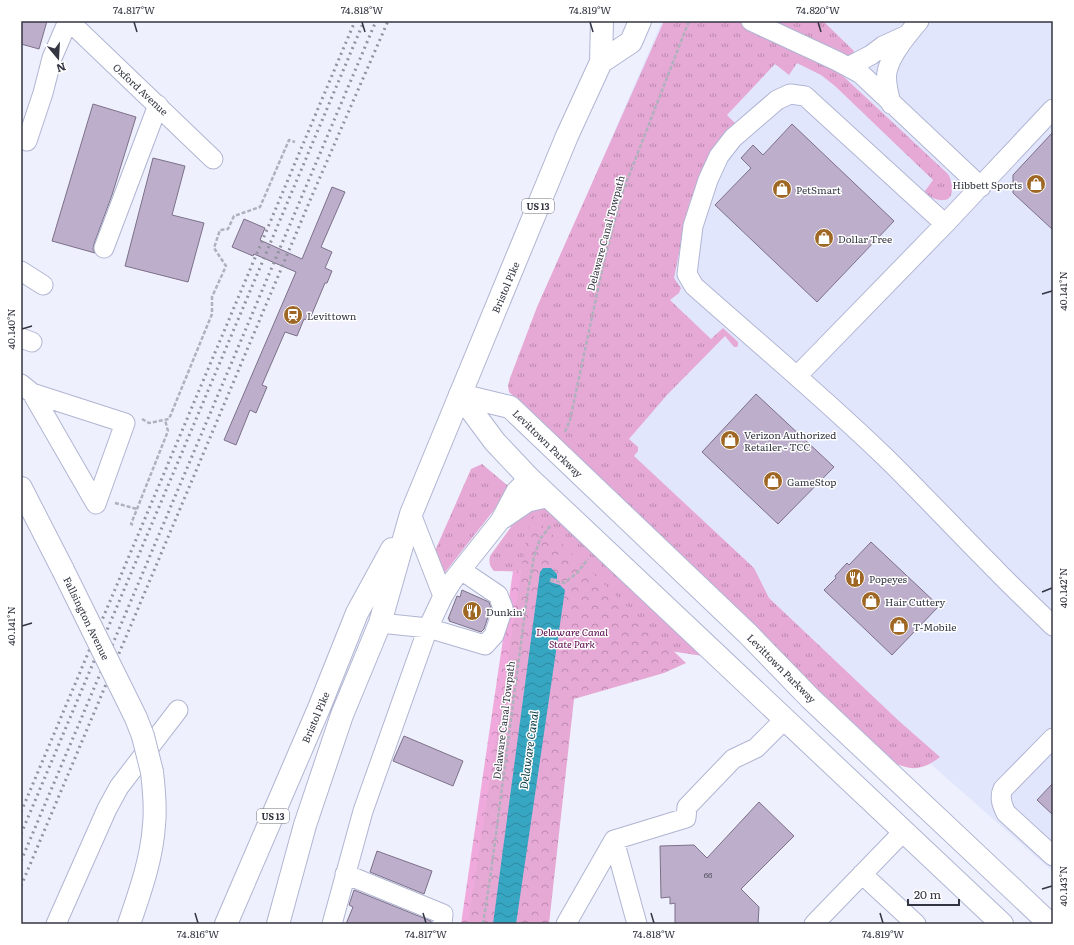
<svg xmlns="http://www.w3.org/2000/svg" width="1074" height="945" font-family="Literata,serif">
<style>
.built{fill:#e2e6fd}
.grass{fill:url(#grass-tufts)}
.forest{fill:url(#forest-crowns)}
.park{fill:url(#park-crowns)}
.water{fill:url(#water-waves)}
.building{fill:#bdafcb;stroke:#7c7089}
.lines{fill:none;stroke-linecap:round;stroke-linejoin:round}
.minor-casing{stroke:#b0b5d2;stroke-width:21}
.major-casing{stroke:#b0b5d2;stroke-width:24}
.highway-casing{stroke:#b0b5d2;stroke-width:24}
.path{stroke:#afb1bd;stroke-width:2.5;stroke-dasharray:4 2;stroke-linecap:butt}
.minor{stroke:#fff;stroke-width:19}
.major{stroke:#fff;stroke-width:22}
.highway{stroke:#fff;stroke-width:22}
.rail{stroke:#91939f;stroke-width:3;stroke-dasharray:2 4;stroke-linecap:butt}
.major-bridge-casing{stroke:#b0b5d2;stroke-width:24;stroke-linecap:butt}
.major-bridge{stroke:#fff;stroke-width:22}
.ticks{fill:none;stroke:#333541;stroke-width:1.5}
.labels{text-anchor:middle;dominant-baseline:central;stroke-width:3;stroke-linejoin:round;paint-order:stroke}
.number-label{font-size:8px;fill:#565464}
.shield{fill:#fff;stroke:#70727a;stroke-width:1}
.shield-label{font-size:9px;font-weight:bold;fill:#333541}
.street-label{font-size:10px;fill:#333541;stroke:#fff}
.poi-label{font-size:10px;fill:#333541;stroke:#fff;text-anchor:start}
.park-label{font-size:10px;font-style:italic;fill:#550047;stroke:#fff}
.water-label{font-size:11px;font-style:italic;fill:#043843;stroke:#fff}
.neatline{fill:none;stroke:#333541;stroke-width:1.5}
.ticks-label{font-size:10px;text-anchor:middle;fill:#333541}
</style>
<defs>
<pattern id="grass-tufts" width="24" height="20" patternUnits="userSpaceOnUse"><rect width="24" height="20" fill="#e6a9d5"/><path d="M3 7l-1-3M5 7V3M7 7l1-3M15 17l-1-3M17 17v-4M19 17l1-3" fill="none" stroke="#bb8aae"/></pattern>
<pattern id="forest-crowns" width="20" height="18" patternUnits="userSpaceOnUse"><rect width="20" height="18" fill="#f0a9dc"/><path d="M2 6a3 3 0 1 1 6 0M12 15a3 3 0 1 1 6 0" fill="none" stroke="#c38ab4"/></pattern>
<pattern id="park-crowns" width="20" height="18" patternUnits="userSpaceOnUse"><rect width="20" height="18" fill="#e6a9d5"/><path d="M2 6a3 3 0 1 1 6 0M12 15a3 3 0 1 1 6 0" fill="none" stroke="#bb8aae"/></pattern>
<pattern id="water-waves" width="16" height="10" patternUnits="userSpaceOnUse"><rect width="16" height="10" fill="#36a6c2"/><path d="M0 5q4-4 8 0t8 0" fill="none" stroke="#2e889f"/></pattern>
</defs>
<rect width="100%" height="100%" fill="#eef1fd"/>
<path class="built" d="M662,21H1053V872L509,392L525,339Z"/>
<path class="grass" d="M664,21H823L854,51L843,76L948,174C952,180 956,199 944,200C938,201 930,197 925,194V191L933,180L835,86L821,75L797,63L789,75L775,64L727,115L736,124L705,167L689,204L674,278L681,288L679,293L670,300L711,339L723,328L738,342V345L737,347H734L725,336L667,395L629,439L638,447V451L634,456L754,568L769,598L899,721L940,757C923,770 911,772 891,761C842,716 797,668 749,621C670,543 590,467 509,392L508,386L510,378L537,307Z
M482,464L507,485L509,491L443,575L434,553L471,469Z
M549,507L703,656L663,650L540,572L494,571C489,566 489,562 490,556L524,509Z"/>
<path class="forest" d="M513,571L540,572L493,924H461Z"/>
<path class="park" d="M530,513L686,663L664,673L574,699L549,924H468Z"/>
<path class="water" d="M543,568H551L557,574V579L551,578L550,582L560,585L565,590L516,924H493L540,572Z"/>
<path class="building" d="M21,21H47L39,49L21,44Z
M93,104L136,117L112,195L94,244L93,249L95,253L52,241Z
M792,124L894,221L817,302L715,205L751,168L741,158L753,145L763,155Z
M1053,132V230L1013,193V175Z
M153,158L185,166L172,215L204,223L188,282L125,266Z
M332,187L345,192L321,247L332,252L325,268L332,271L327,283H325L309,321L304,319L297,336L285,332L262,385L267,387L256,413L250,410L236,445L224,440L296,272L254,254L253,256L232,247L244,219L265,228L260,240L302,259Z
M756,394L834,467L778,524L702,452Z
M871,542L939,606L892,655L824,590L836,578L835,576L847,563L849,565Z
M462,590L489,602L491,608L484,629L481,632L449,621L450,619H448L457,596L460,597Z
M404,736L463,761L453,786L393,761Z
M1053,783V815L1037,800Z
M759,802L794,836L741,889L759,907L758,924H675V903L670,904V897L661,898L660,846L694,845L707,858Z
M377,851L432,871L424,894L370,872Z
M354,890L431,921V924H346L353,907L349,905Z"/>
<g class="lines">
<g class="minor-casing">
<path id="minor" d="M69,21L213,159
M751,21L837,61L861,74L981,187
M848,67L871,55L883,46L907,35
M891,104C889,94 885,82 887,72C890,55 908,34 919,21
M27,141L43,93L52,58L68,21
M945,224L805,96L790,94L777,100L733,138L719,156L708,180L693,226L687,274L694,286C757,342 822,396 883,455C921,492 957,531 995,569C1014,589 1034,607 1053,626
M104,248L158,105
M21,271L43,285
M21,338L32,342
M797,376L945,224L1053,109
M21,384L32,393L96,504L125,423L32,393
M411,514L443,596
M503,519L528,502L550,497
M380,623L428,628L485,645L494,635L503,608L498,595L461,570
M1053,738L1003,789C999,797 1002,805 1006,813L1053,856
M345,874L443,914L442,924
M862,874L916,924
M56,924L107,809L119,787L178,710
M332,924L363,811L428,628L443,596L453,580L500,521L516,491L529,478
M566,924L614,840
M637,924L614,840L686,818L687,807L733,759L756,748L785,719
M814,924L904,831"/>
</g>
<g class="major-casing">
<path id="major" d="M460,395L510,407L747,633L810,698L1050,924
M460,395L495,442L529,478L1002,924
M21,488L63,570
M129,924C140,892 152,858 154,825C156,807 154,789 152,772"/>
</g>
<g class="highway-casing">
<path id="highway" d="M601,62L631,42L640,21
M226,924L319,708L357,613L392,549
M278,924L305,825L342,715L380,623L411,514L567,136L601,62L602,21"/>
</g>
<path class="path" d="M142,419L149,423L169,419L212,314V297L226,266L214,248L220,230L228,229L234,216L260,207L289,140L295,142
M565,432L570,420L604,261L623,191L689,21
M115,503L137,509
M133,525L131,524L168,431L165,420
M550,580L564,583L577,573L588,559
M483,924L491,872L527,597L534,557L540,539L551,525"/>
<use href="#minor" class="minor"/>
<use href="#major" class="major"/>
<use href="#highway" class="highway"/>
<path class="rail" d="M21,812L355,21
M21,834L364,21
M21,861L376,21
M21,886L314,191L388,21"/>
<g class="major-bridge-casing">
<path id="major-bridge" d="M63,570L136,718L143,736L152,772"/>
</g>
<use href="#major-bridge" class="major-bridge"/>
</g>
<path class="ticks" d="M134,22L137,32M362,22L365,32M590,22L593,32M818,22L821,32M1042,294L1052,291M22,329L32,326M1042,592L1052,588M22,626L32,623M1042,889L1052,886M195,913L198,923M423,913L426,923M651,913L654,923M880,913L883,923"/>
<defs>
<g id="shop-disc" transform="scale(1)"><circle r="9.5" fill="#9f6724" stroke="#fff"/><path d="M-5-2.5h2.3a2.7 3.5 0 0 1 5.4 0H5L5.5 6h-11ZM-1.5-2.5h3a1.5 2.3 0 0 0-3 0Z" fill="#fff"/></g>
<g id="station-disc" transform="scale(1)"><circle r="9.5" fill="#9f6724" stroke="#fff"/><path d="M-3-6H3Q5-6 5-4V2Q5 4 3 4L4.5 6H3L1.5 4h-3L-3 6H-4.5L-3 4Q-5 4-5 2V-4Q-5-6-3-6ZM-3.5-4v3h7v-3ZM-3.5 1v1.5H-2V1ZM2 1v1.5H3.5V1Z" fill="#fff"/></g>
<g id="restaurant-disc" transform="scale(1)"><circle r="9.5" fill="#9f6724" stroke="#fff"/><path d="M-5-6h1v4h1v-4h1v4h1v-4h1v5L-1.5 .5V6h-2V.5L-5-1ZM5-6V6H3V1.5H1.5Q1.5-4 5-6Z" fill="#fff"/></g>
</defs>
<g fill-rule="evenodd">
<use href="#shop-disc" x="1036" y="184"/>
<use href="#shop-disc" x="782" y="189"/>
<use href="#shop-disc" x="824" y="238"/>
<use href="#station-disc" x="293" y="315"/>
<use href="#shop-disc" x="730" y="440"/>
<use href="#shop-disc" x="773" y="481"/>
<use href="#restaurant-disc" x="855" y="578"/>
<use href="#shop-disc" x="871" y="601"/>
<use href="#restaurant-disc" x="472" y="611"/>
<use href="#shop-disc" x="899" y="626"/>
</g>
<g class="labels">
<g class="number-label">
<text x="708" y="874">66</text>
</g>
<g class="shield">
<rect x="522" y="199" width="32" height="14" rx="3"/>
<rect x="257" y="809" width="32" height="14" rx="3"/>
</g>
<g class="shield-label">
<text x="538" y="206">US 13</text>
<text x="273" y="816">US 13</text>
</g>
<g class="street-label">
<text transform="translate(141 89) rotate(43)">Oxford Avenue</text>
<text transform="translate(605 233) rotate(-75)">Delaware Canal Towpath</text>
<text transform="translate(505 287) rotate(-67)">Bristol Pike</text>
<text transform="translate(548 443) rotate(44)">Levittown Parkway</text>
<text transform="translate(87 618) rotate(64)">Fallsington Avenue</text>
<text transform="translate(782 668) rotate(45)">Levittown Parkway</text>
<text transform="translate(315 717) rotate(-67)">Bristol Pike</text>
<text transform="translate(503 720) rotate(-83)">Delaware Canal Towpath</text>
</g>
<g class="poi-label">
<text x="1022" y="184" text-anchor="end">Hibbett Sports</text>
<text x="796" y="189">PetSmart</text>
<text x="838" y="238">Dollar Tree</text>
<text x="307" y="315">Levittown</text>
<text x="744" y="434">Verizon Authorized<tspan x="744" dy="12">Retailer - TCC</tspan></text>
<text x="787" y="481">GameStop</text>
<text x="869" y="578">Popeyes</text>
<text x="885" y="601">Hair Cuttery</text>
<text x="486" y="611">Dunkin'</text>
<text x="913" y="626">T-Mobile</text>
</g>
<g class="park-label">
<text x="572" y="631">Delaware Canal<tspan x="572" dy="12">State Park</tspan></text>
</g>
<g class="water-label">
<text transform="translate(528 750) rotate(-82)">Delaware Canal</text>
</g>
</g>
<rect width="1074" height="945" fill="none" stroke="#ffffff" stroke-width="44"/>
<g transform="translate(58 58) rotate(162)" stroke="#ffffff" stroke-width="3" paint-order="stroke">
<path d="M0-3L7 15L0 10L-7 15Z" fill="#333541"/>
<text y="-6" font-size="11" font-weight="bold" text-anchor="middle" fill="#333541">N</text>
</g>
<path d="M908 899v6h51v-6" fill="none" stroke="#333541" stroke-width="2"/>
<text x="914" y="899" font-size="12" fill="#333541" stroke="#ffffff" stroke-width="3" paint-order="stroke">20 m</text>
<rect x="22" y="22" width="1030" height="901" class="neatline"/>
<g class="ticks-label">
<text x="134" y="14">74.817°W</text>
<text x="362" y="14">74.818°W</text>
<text x="590" y="14">74.819°W</text>
<text x="818" y="14">74.820°W</text>
<text transform="translate(1063 291) rotate(-90)" y="4">40.141°N</text>
<text transform="translate(11 329) rotate(-90)" y="4">40.140°N</text>
<text transform="translate(1063 588) rotate(-90)" y="4">40.142°N</text>
<text transform="translate(11 626) rotate(-90)" y="4">40.141°N</text>
<text transform="translate(1063 886) rotate(-90)" y="4">40.143°N</text>
<text x="198" y="938">74.816°W</text>
<text x="426" y="938">74.817°W</text>
<text x="654" y="938">74.818°W</text>
<text x="883" y="938">74.819°W</text>
</g>
</svg>
